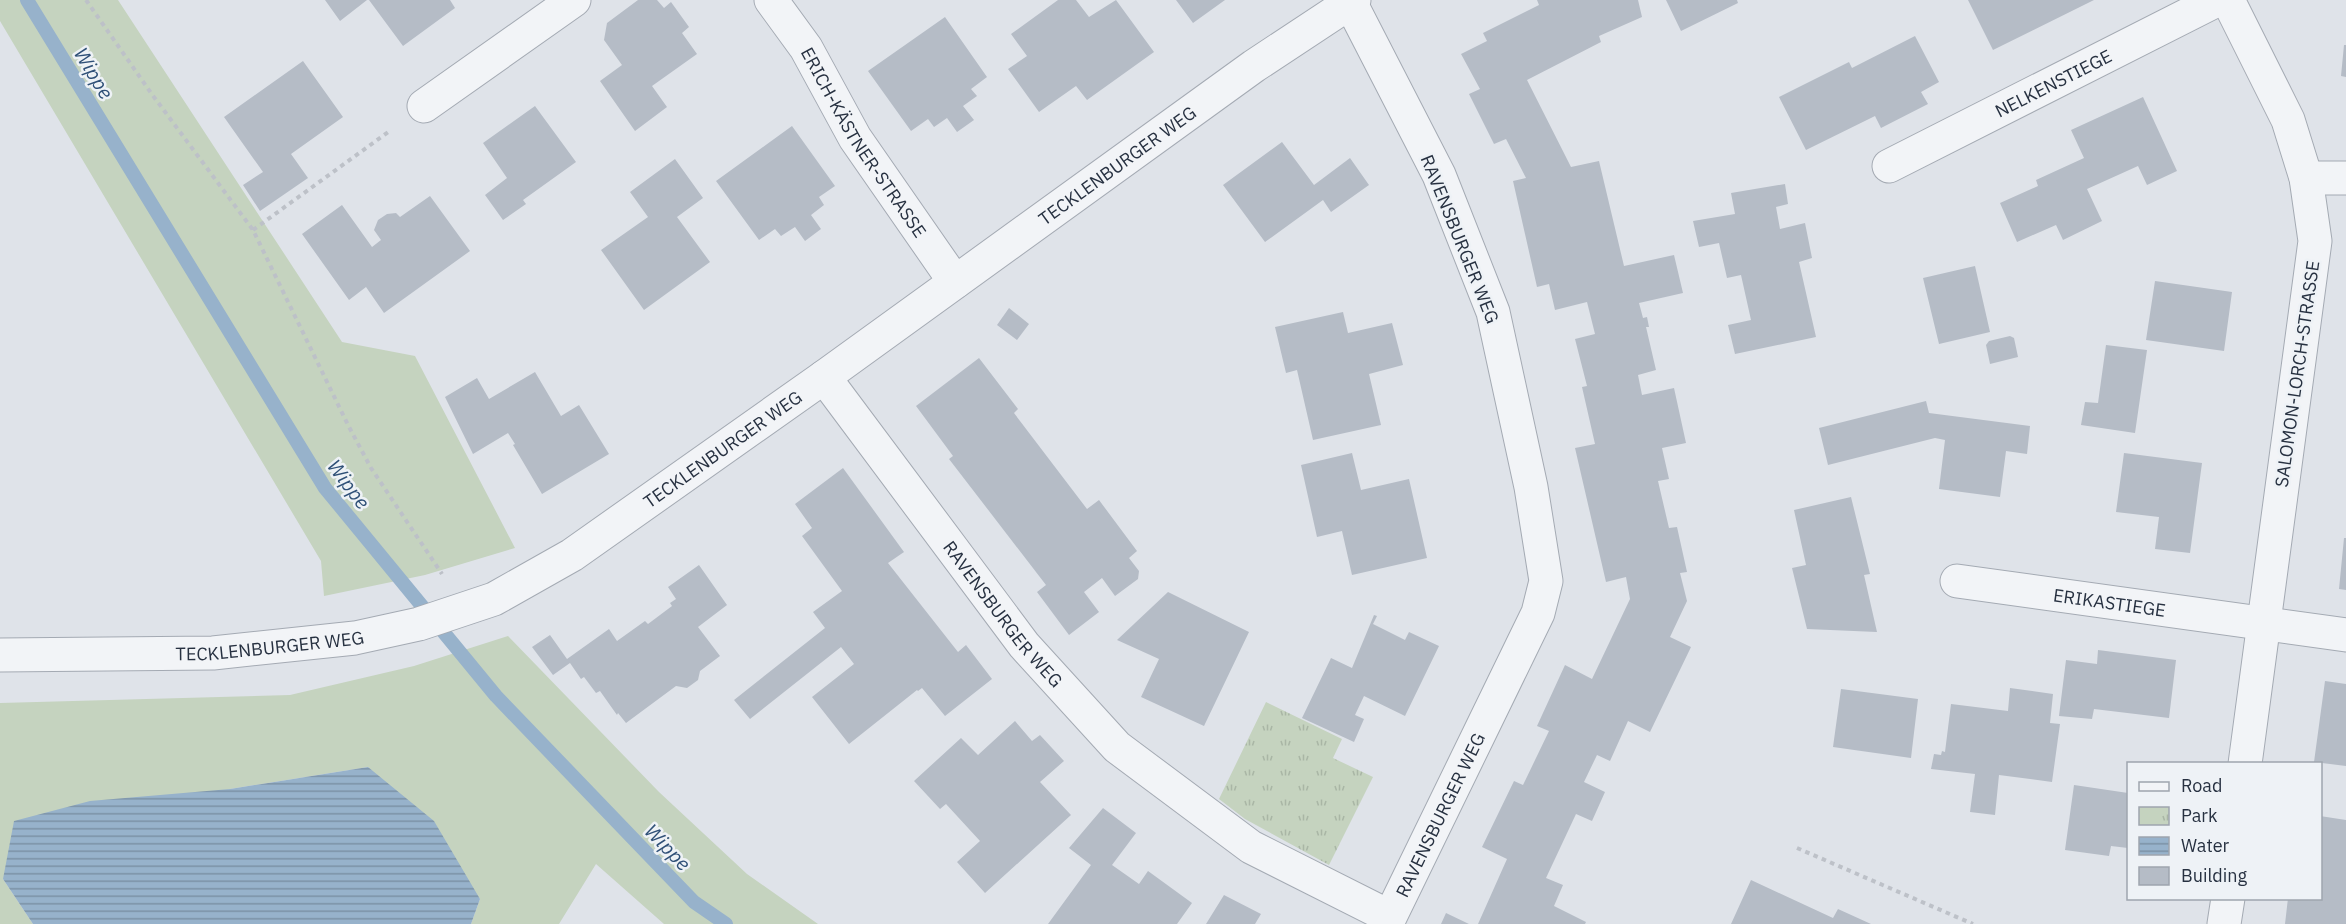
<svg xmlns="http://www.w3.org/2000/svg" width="2346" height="924" font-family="'IBM Plex Sans',sans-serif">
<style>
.green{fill:#c5d3bf}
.park{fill:url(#park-tufts)}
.water{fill:url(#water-rules)}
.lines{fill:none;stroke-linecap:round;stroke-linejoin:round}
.stream{stroke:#97b2cb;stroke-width:14}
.building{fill:#b5bcc6}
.street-casing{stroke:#a4aab3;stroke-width:35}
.path{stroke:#bdc1c8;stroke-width:4;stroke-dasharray:4.5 4.5;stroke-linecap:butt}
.street{stroke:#f2f4f7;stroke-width:33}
.labels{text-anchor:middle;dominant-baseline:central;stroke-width:5;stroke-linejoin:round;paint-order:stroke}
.street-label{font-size:18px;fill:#273141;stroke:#eef2f6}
.water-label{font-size:20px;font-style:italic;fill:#2f5077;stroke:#eef2f6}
</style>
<defs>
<pattern id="park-tufts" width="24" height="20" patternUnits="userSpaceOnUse" patternTransform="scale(1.5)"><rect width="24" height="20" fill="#c5d3bf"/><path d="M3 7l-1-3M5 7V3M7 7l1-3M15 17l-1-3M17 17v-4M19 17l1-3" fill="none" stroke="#a9b6a5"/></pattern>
<pattern id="water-rules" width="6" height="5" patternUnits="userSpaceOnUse" patternTransform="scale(1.5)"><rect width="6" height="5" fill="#97b2cb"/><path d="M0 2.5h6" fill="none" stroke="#7b91a6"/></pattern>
</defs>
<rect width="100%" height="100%" fill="#dfe3e9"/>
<path class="green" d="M0,0H118L342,342L415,356L515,548L425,575L324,596L321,561L0,21Z
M508,636L659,792L747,874L818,924H664L596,864L559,924H471L480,899L368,767L230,789L3,879L33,924H0V703L290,695L414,666Z"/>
<path class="park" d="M1266,702L1342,739L1333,758L1373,777L1329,865L1245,819L1219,799Z"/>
<path class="water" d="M368,767L434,821L480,899L471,924H33L3,879L14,821L90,801L230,789Z"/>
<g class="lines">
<path class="stream" d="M27,0L325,488L496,696L694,902L726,924"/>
</g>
<path class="building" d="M325,0H367L340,21Z
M369,0H450L455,8L403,46Z
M638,0H657L664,8L671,2L689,27L682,33L697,54L652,86L667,107L635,131L600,81L622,65L604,40L607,23Z
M1058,0H1076L1089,17L1116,0L1154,52L1087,100L1076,86L1039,112L1008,69L1027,56L1011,34Z
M1176,0H1225L1193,23Z
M1537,0H1638L1642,17L1599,36L1601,42L1527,80L1571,167L1599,161L1624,266L1674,255L1683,293L1639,303L1643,318L1647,317L1649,327H1646L1656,370L1638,375L1642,395L1674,388L1686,443L1662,448L1669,479L1658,481L1669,528L1677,527L1687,572L1680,573L1687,601L1670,637L1691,647L1650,732L1628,721L1610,761L1597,755L1584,782L1605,792L1592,821L1576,814L1546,878L1563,885L1554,906L1586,922L1585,924H1478L1507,859L1482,847L1514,781L1523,785L1549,731L1537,726L1565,665L1592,679L1630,599L1626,577L1606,582L1575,448L1595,444L1582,387L1587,386L1575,339L1595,334L1587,302L1555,310L1549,284L1537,287L1513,181L1526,178L1506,139L1494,144L1469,94L1480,89L1461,54L1487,41L1483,33L1539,5Z
M1666,0H1737L1738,3L1681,31Z
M1968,0H2094L1993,50Z
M945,17L987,77L971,89L977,96L963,106L974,120L957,132L947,118L934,127L928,119L911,131L868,71Z
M1915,36L1939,82L1921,92L1928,104L1881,128L1875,116L1806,150L1779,97L1849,62L1852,68Z
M2344,45H2346V77L2341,76Z
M303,61L343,117L291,154L308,178L260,211L243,185L263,172L224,117Z
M2143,97L2177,171L2147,185L2138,166L2087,189L2102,221L2063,240L2056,225L2017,242L2000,203L2038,186L2036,180L2084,158L2071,130Z
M535,106L576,162L523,200L526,204L503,220L485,195L507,178L483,143Z
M792,126L835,186L819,197L824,205L811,215L821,229L805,241L795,227L781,236L775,229L759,240L716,181Z
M1282,142L1314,185L1350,158L1369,185L1331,212L1323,200L1265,242L1223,185Z
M675,159L703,198L677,217L710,262L644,310L601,250L648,217L630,192Z
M1785,184L1788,204L1776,207L1780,229L1805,223L1812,258L1799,262L1816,337L1735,354L1728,325L1751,320L1741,275L1727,278L1719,243L1699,247L1693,221L1735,214L1731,193Z
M430,196L470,251L384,313L366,287L349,300L302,234L342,205L372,247L381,240L374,230L378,220L387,214L396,213L400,217Z
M1975,266L1990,332L1939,344L1923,278Z
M2155,281L2232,292L2224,351L2146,340Z
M1009,308L1029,324L1017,340L997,325Z
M1343,312L1348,333L1392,323L1403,365L1369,374L1381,425L1313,440L1297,370L1286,373L1275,327Z
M2010,336L2014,338L2018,357L1990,364L1986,345L1989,341Z
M2106,345L2147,350L2135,433L2081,425L2085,402L2098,403Z
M979,358L1018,409L1014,413L1087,509L1099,500L1137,551L1129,558L1139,571L1138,579L1115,596L1102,578L1084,592L1099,612L1069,635L1037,592L1046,585L949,459L953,456L916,406Z
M535,372L561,416L579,405L609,454L542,494L513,445L515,444L508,433L473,454L445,397L477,378L489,399Z
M1926,401L1929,413L2030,426L2027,454L2006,451L2000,497L1939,489L1945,440L1935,438L1828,465L1819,428Z
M1352,453L1361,490L1409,479L1427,558L1352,575L1342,531L1317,537L1301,465Z
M2124,453L2202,463L2190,553L2155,549L2159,517L2116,512Z
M843,468L904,552L888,563L958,652L966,645L992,679L945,716L922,688L918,691L917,690L849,744L812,697L854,664L841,647L750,719L734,700L825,628L813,612L842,591L802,536L812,528L795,504Z
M1851,497L1870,574L1864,575L1877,632L1807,629L1792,568L1806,565L1794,510Z
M2344,538H2346V590L2339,589Z
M699,565L727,605L698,627L720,656L700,671L698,680L687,688L676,686L626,723L618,713L617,715L600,691L596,693L584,677L581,679L570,663L553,675L532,647L550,635L567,659L609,629L617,641L645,621L648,624L672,606L670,603L676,599L668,587Z
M1168,592L1249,632L1204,726L1141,697L1159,659L1117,640Z
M1374,615L1377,616L1373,624L1405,640L1409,632L1439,646L1405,716L1364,696L1355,715L1364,719L1354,742L1302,718L1331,658L1352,668Z
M2098,650L2176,660L2169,718L2094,709L2092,719L2059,716L2066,660L2097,664Z
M2325,681L2346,684V766L2314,762Z
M2010,688L2053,694L2050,723L2060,724L2052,782L1999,775L1995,815L1970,812L1975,774L1931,769L1934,754L1941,755L1942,751L1945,752L1951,704L2008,711Z
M1841,689L1918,699L1911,758L1833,747Z
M1015,721L1032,741L1040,735L1064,761L1040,782L1071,815L985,893L957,862L980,841L946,804L940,809L914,781L961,738L978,755Z
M2074,785L2128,793V848L2111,846L2109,856L2065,850Z
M1103,808L1136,833L1112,865L1139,884L1148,871L1192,903L1177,924H1048L1091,865L1069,848Z
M2320,816L2346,820V924H2285L2288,898H2320Z
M1751,880L1833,918L1838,909L1871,924H1731Z
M1224,895L1261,914L1255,924H1206Z
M1446,913L1469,924H1441Z"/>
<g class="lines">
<g class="street-casing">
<g id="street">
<path id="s1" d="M771,0L806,48L855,138L955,282"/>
<path d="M2228,0L2288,120L2306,178L2315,241L2245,764"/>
<path d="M424,106L574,0"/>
<path id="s2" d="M1889,166L2217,0"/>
<path d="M2306,178H2346"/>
<path id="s3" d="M824,377L1024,645L1117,747L1251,847L1390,917L1538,613L1546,581L1531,487L1493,312L1439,175L1350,2"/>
<path id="s4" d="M1957,581L2346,635"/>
<path id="s5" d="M0,655L213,653L355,638L419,624L494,599L572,555L824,377L1254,66L1354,0"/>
<path d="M2224,924L2228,898"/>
</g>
</g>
<path class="path" d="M86,0L151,93L253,230L348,425L371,468L442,574
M253,230L391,130
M1797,848L1973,924"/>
<use href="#street" class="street"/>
</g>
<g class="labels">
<g class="street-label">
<text stroke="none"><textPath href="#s2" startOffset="184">NELKENSTIEGE</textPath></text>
<text stroke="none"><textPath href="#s1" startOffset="170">ERICH-KÄSTNER-STRASSE</textPath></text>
<text stroke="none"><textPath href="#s5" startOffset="1260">TECKLENBURGER WEG</textPath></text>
<text transform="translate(1460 239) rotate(68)">RAVENSBURGER WEG</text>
<text transform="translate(2297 374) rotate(-82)">SALOMON-LORCH-STRASSE</text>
<text stroke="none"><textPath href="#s5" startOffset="774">TECKLENBURGER WEG</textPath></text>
<text stroke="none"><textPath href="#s4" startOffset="154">ERIKASTIEGE</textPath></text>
<text stroke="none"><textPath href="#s3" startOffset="297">RAVENSBURGER WEG</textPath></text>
<text stroke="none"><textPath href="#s5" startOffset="270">TECKLENBURGER WEG</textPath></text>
<text stroke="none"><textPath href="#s3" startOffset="909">RAVENSBURGER WEG</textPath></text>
</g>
<g class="water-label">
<text transform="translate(94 73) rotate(59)">Wippe</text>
<text transform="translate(349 484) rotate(53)">Wippe</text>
<text transform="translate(668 847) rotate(46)">Wippe</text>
</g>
</g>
<rect x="2127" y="762" width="195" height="138" fill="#eef2f6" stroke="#9ea5ae" stroke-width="1.5"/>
<rect x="2139" y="782" width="30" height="9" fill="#f2f4f7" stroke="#9ea5ae" stroke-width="1.5"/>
<text x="2181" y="792" font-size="18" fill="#273141">Road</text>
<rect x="2139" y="807" width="30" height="18" fill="url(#park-tufts)" stroke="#9ea5ae" stroke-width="1.5"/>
<text x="2181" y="822" font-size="18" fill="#273141">Park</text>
<rect x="2139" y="837" width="30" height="18" fill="url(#water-rules)" stroke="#9ea5ae" stroke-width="1.5"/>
<text x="2181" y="852" font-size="18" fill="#273141">Water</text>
<rect x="2139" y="867" width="30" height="18" fill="#b5bcc6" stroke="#9ea5ae" stroke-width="1.5"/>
<text x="2181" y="882" font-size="18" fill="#273141">Building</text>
</svg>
